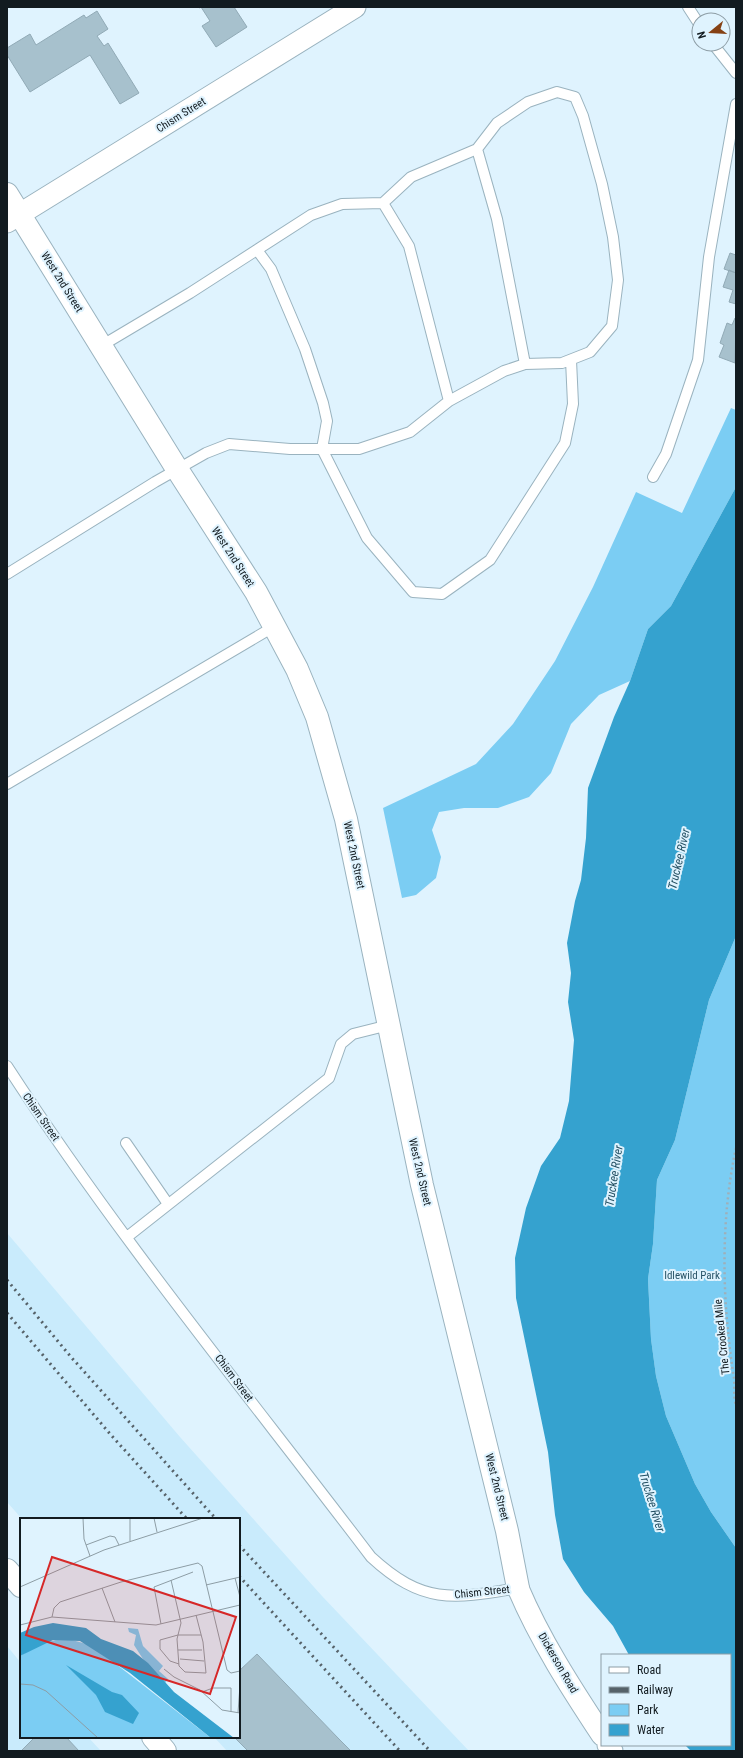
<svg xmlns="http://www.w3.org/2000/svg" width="743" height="1758" font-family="'Roboto Condensed',sans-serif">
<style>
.built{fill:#c9ebfc}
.green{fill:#7bcdf3}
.water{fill:#35a2cf}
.building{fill:#a7c1cd;stroke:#91aab6}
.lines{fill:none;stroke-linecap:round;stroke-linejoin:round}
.service-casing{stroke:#9ab3bf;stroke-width:12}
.minor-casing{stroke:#9ab3bf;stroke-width:23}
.tertiary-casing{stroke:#9ab3bf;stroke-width:24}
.secondary-casing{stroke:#9ab3bf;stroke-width:24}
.path{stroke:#9fafb9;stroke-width:2.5;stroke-dasharray:2 3;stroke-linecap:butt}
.service{stroke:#fff;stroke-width:10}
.minor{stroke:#fff;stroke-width:21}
.tertiary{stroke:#fff;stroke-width:22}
.secondary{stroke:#fff;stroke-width:22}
.rail{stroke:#566269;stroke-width:3;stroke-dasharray:2 4;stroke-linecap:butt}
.labels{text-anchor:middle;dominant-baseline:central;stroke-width:4;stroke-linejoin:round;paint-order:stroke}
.street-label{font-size:11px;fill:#121b20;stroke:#dff3fe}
.park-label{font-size:11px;fill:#285468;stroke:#dff3fe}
.water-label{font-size:12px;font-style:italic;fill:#255164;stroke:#dff3fe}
.inset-road{fill:none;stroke:#8d9da5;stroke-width:1}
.view{fill:#d62828;fill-opacity:0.15;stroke:#d62828;stroke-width:2}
.inset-edge{fill:none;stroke:#121b20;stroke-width:2}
</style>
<rect width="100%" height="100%" fill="#dff3fe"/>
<path class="built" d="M7,1233L180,1437L322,1596L469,1751H227L214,1737H239V1519H22L7,1502Z
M7,1646L21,1663V1737H88L101,1751H7Z"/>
<path class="green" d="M731,408L736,410V487L671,606L648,629L630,681L599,695L571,724L551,773L529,797L498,808H464L439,812L432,830L441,857L436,878L416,895L402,898L383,808L476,764L513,724L555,661L593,587L636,492L682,513Z
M736,936V1548L711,1512L695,1484L666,1416L656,1376L651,1339L648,1279L653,1244L657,1180L675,1140L709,1000Z"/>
<path class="water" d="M736,487V936L709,1000L675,1140L657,1180L653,1244L648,1279L651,1339L656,1376L666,1416L695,1484L711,1512L736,1548V1751H691L685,1745H730V1655H629L613,1626L584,1592L563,1559L555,1515L548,1452L516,1298L515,1258L526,1208L541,1166L560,1138L569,1101L574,1040L568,1002L571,973L567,943L575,901L581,880L586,838L588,788L614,717L630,681L648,629L671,606Z"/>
<path class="building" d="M198,7H234L247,27L216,47L202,26L210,21L201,7L199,8Z
M97,11L108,29L97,36L104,46L108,43L139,93L120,104L90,55L30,92L7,55V48L30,34L36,45L84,15L86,18Z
M730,253L736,255V273L724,269Z
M729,270L736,273V304L729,302L733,290L723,287Z
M735,318L736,319L735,363L719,357L724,345L720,343L727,323L732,325Z
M257,1654L339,1739L351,1751H248L234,1737H239V1671Z
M35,1737H66L79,1751H21Z"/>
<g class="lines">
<g class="service-casing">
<path id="service" d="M688,7L699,24
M713,44L736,73
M477,149L497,219L525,364
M383,203L409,246L449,401
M257,250L271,269L305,349L323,403L327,421L322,449L367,538L413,592L442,594L490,560L565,443L573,404L571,360
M653,477L666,454L698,360L709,257L736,104
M7,574L155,482L206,453L229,444L290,449H359L410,432L449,401L504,371L525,364L562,363L590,352L612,326L618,280L613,237L602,184L583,116L575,97L557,92L528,102L497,123L477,149L411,177L383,203L342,204L311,215L190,293L101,346
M7,784L275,626
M7,1066C118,1237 248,1395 371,1557C423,1605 453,1599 518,1588
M126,1143L168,1204
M127,1237L329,1078L341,1044L353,1034L389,1025"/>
</g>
<g class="minor-casing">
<path id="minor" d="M7,222L355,7
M518,1588C540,1640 571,1688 602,1735
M608,1745L612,1751"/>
</g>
<g class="tertiary-casing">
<path id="tertiary" d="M7,194L177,469L256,592L297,669L317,717L346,819L422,1185L507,1531L518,1588"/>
</g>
<g class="secondary-casing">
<path id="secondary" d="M7,1570L21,1586
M153,1737L165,1751"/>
</g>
<path class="path" d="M736,1148C720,1221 722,1304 734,1378C735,1387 733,1396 736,1405"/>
<use href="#service" class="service"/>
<use href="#minor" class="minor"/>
<use href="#tertiary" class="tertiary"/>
<use href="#secondary" class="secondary"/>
<path class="rail" d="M7,1280L71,1357L216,1519
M7,1313L111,1435L187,1519
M239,1545L430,1751
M239,1576L400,1751"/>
</g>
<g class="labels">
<g class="street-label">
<text transform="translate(181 115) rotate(-32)">Chism Street</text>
<text transform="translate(62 282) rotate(58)">West 2nd Street</text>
<text transform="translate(233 557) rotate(57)">West 2nd Street</text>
<text transform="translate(354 855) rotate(78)">West 2nd Street</text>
<text transform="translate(41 1117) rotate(55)">Chism Street</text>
<text transform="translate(420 1172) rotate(77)">West 2nd Street</text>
<text transform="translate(722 1337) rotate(-96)">The Crooked Mile</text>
<text transform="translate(234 1378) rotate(53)">Chism Street</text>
<text transform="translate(497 1487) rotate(76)">West 2nd Street</text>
<text transform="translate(482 1592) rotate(-6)">Chism Street</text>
<text transform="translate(558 1663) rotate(60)">Dickerson Road</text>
</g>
<g class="park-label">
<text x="692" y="1275">Idlewild Park</text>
</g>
<g class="water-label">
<text transform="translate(679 859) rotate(-77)">Truckee River</text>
<text transform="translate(614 1176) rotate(-81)">Truckee River</text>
<text transform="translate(652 1502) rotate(73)">Truckee River</text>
</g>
</g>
<g transform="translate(20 1518)">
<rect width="220" height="220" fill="#dff3fe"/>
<path d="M108,110L118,111L123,128L143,148L139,153L148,161L145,165L123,141L114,127L116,117L109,114ZM45,120L70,127L87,139L191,220H0V138L22,125Z" fill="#7bcdf3"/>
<path d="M33,105L66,110L81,121L113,133L128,145L154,174L214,220H191L110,155L60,123L33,122L0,138V115L14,109ZM46,147L92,174L102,177L119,195L113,206L85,194L76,177Z" fill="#35a2cf"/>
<path class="inset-road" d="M63,0L64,21L70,38M110,0V23M134,0L137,14M66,27L90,18L95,19L99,27M215,60L220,79M151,62L161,105L157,121L159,148L165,154L186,155L183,124L176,97M186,67L220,59M0,69L84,32L183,0M82,70L95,104M32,99L34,90L40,84L101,64L178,45L182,48L207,152L211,155L220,153M141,106L134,69L173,54M0,107L32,99L136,107L220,87M158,132H182M160,141L184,143M159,146L150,143L140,131V122L158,117H181M144,151L154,159L180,172L202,192L220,195M0,166L13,167L26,173L78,220M182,174L193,170H211V194M218,195L220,167"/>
<path class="view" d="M32,39L216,99L190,176L6,117Z"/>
<rect width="220" height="220" class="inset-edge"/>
</g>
<rect width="743" height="1758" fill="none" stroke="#121b20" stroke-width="16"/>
<rect x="601" y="1654" width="130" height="92" fill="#dff3fe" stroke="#8d9da5"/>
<rect x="609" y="1667" width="20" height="6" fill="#ffffff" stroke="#8d9da5"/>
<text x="637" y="1674" font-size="12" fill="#121b20">Road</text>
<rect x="609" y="1687" width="20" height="6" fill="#566269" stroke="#8d9da5"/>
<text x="637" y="1694" font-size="12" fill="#121b20">Railway</text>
<rect x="609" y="1704" width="20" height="12" fill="#7bcdf3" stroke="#8d9da5"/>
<text x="637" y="1714" font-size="12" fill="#121b20">Park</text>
<rect x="609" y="1724" width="20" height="12" fill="#35a2cf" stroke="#8d9da5"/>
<text x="637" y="1734" font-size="12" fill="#121b20">Water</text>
<g transform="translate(711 32) rotate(252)"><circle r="19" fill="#dff3fe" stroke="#8d9da5"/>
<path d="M0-3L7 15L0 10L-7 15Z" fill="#854114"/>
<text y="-6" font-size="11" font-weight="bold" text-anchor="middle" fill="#121b20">N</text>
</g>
</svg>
